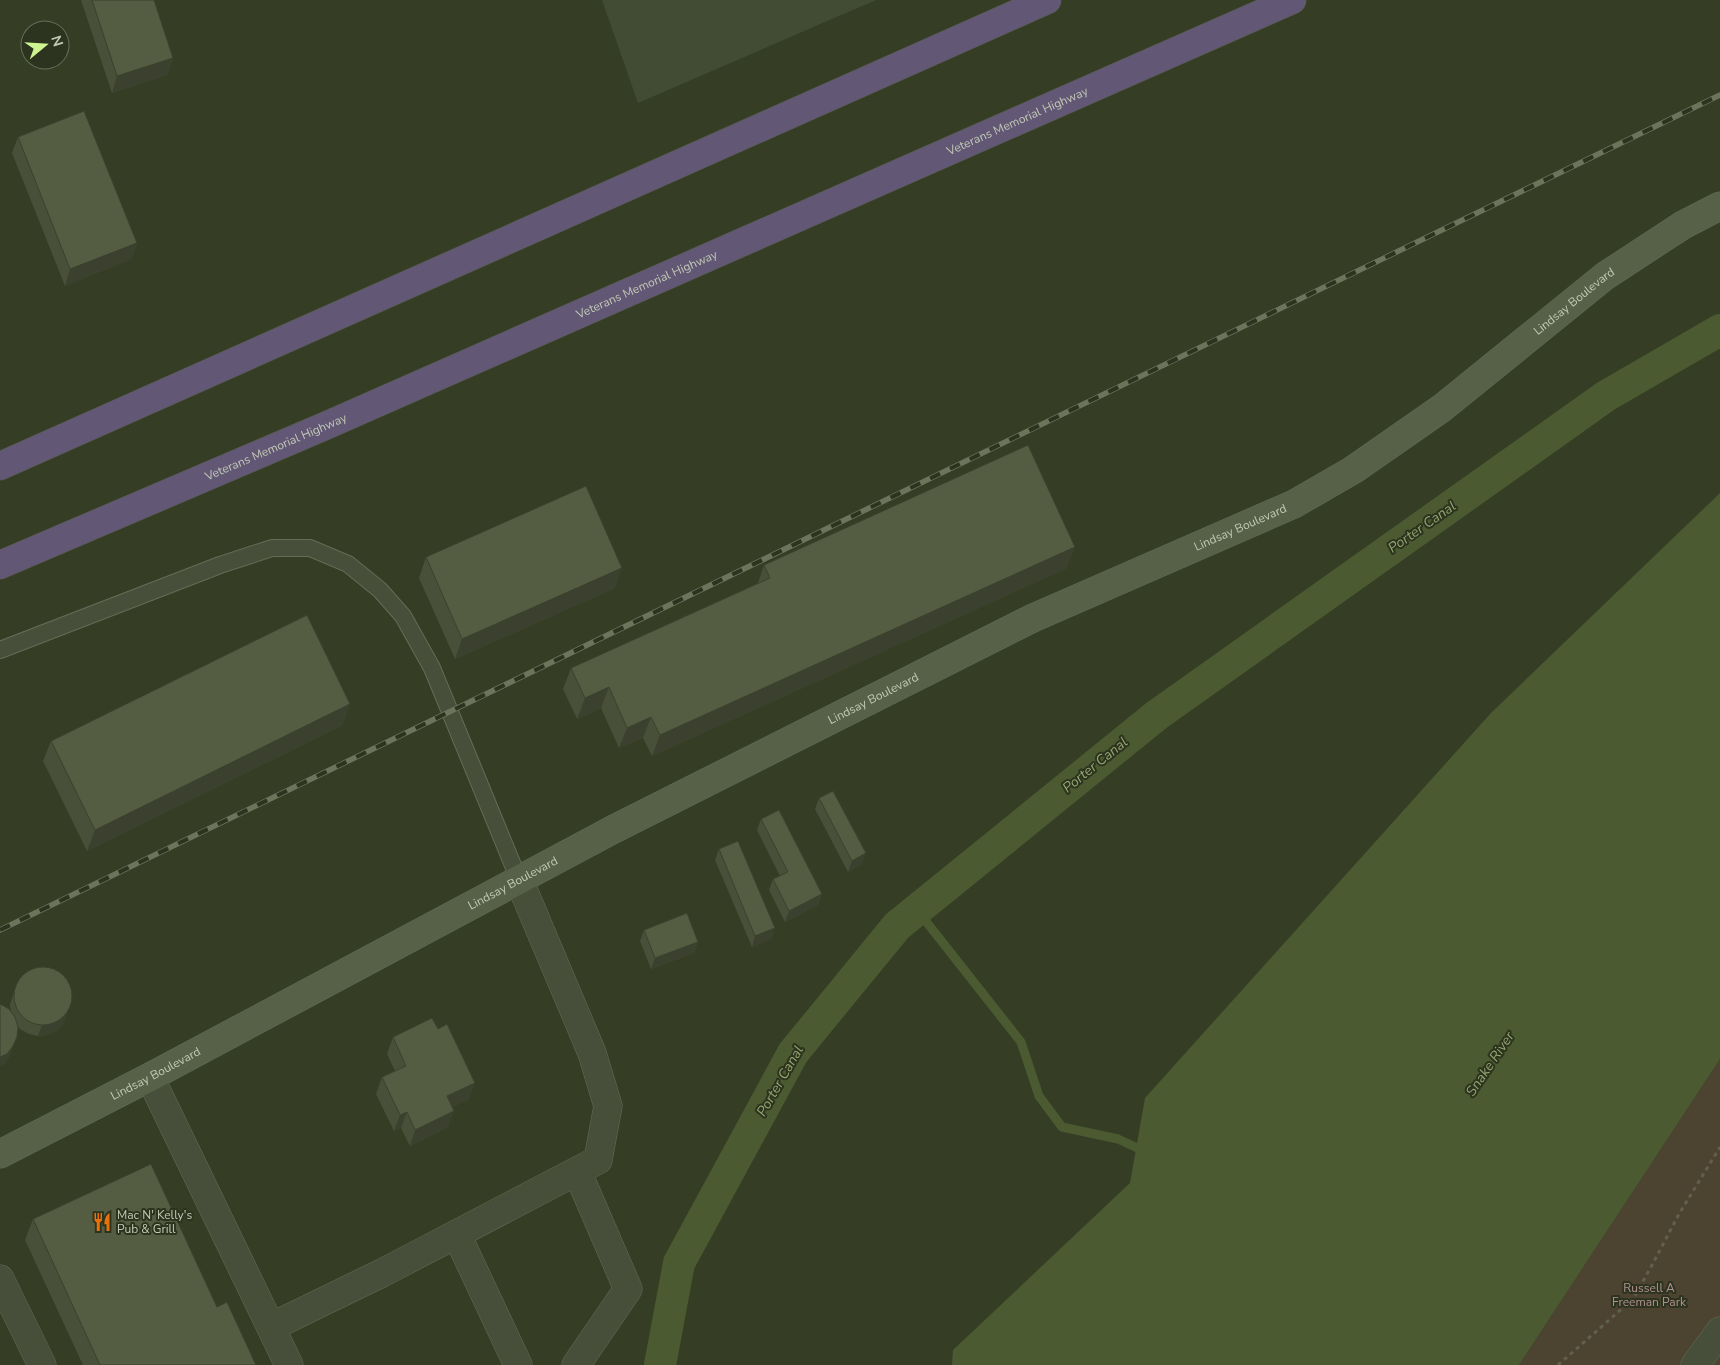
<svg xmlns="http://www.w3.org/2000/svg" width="1720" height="1365" font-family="'Nunito Sans',sans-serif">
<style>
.airport{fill:#424b33}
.green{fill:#4c4331}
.water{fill:#4b5a31}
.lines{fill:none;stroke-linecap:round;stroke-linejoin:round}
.stream{stroke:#4b5a31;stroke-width:9}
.canal{stroke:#4b5a31;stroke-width:32}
.lane-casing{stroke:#646c57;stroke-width:18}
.street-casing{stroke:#646c57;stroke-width:29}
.secondary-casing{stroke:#646c57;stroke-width:29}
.highway-casing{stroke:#515944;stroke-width:29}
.path{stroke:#62604c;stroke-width:3;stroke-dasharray:4 4;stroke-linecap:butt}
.lane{stroke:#474e39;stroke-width:16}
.street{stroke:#474e39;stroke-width:28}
.secondary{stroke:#576147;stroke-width:28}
.highway{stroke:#625774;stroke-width:28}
.rail-casing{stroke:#6c755c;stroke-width:5.5}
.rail{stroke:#2c331e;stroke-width:4;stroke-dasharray:11;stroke-linecap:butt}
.wall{fill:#485039}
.shaded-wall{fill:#3b412e}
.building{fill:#545d42;stroke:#3b412e}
.labels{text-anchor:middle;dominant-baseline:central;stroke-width:4;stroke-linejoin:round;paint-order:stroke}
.street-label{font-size:12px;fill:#c1c9b5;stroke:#2c331e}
.poi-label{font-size:12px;fill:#c1c9b5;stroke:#2c331e;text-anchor:start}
.park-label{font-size:12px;fill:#b29292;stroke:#2c331e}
.water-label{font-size:14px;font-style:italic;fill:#94a670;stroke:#2c331e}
</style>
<rect width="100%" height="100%" fill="#353e25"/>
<path class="airport" d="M602,0H876L638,103Z"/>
<path class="green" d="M1720,1059V1365H1519Z"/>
<path class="water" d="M1720,493V1059L1519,1365H952L953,1350L1130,1183L1145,1098L1491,713Z"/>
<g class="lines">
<path class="stream" d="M917,910L1021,1042L1039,1096L1062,1127L1118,1139L1146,1152"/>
<path class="canal" d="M660,1365L679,1263L793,1053L897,926L1157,715L1606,396L1720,330"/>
<g class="lane-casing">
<path id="lane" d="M0,650L220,565L272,548H310L348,564L380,590L403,616L432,668L519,880"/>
</g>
<g class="street-casing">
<path id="street" d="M150,1077L289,1365
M457,1235L518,1365
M0,1279L42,1365
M271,1327L382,1273L598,1160L608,1106L592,1053L519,880
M576,1365L628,1289L577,1171
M1695,1365L1720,1331"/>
</g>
<g class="secondary-casing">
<g id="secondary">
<path id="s1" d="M0,1154L150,1077L614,829L1033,618L1294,504L1353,470L1442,408L1605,276L1683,225L1720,206"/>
</g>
</g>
<g class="highway-casing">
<g id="highway">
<path d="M0,466L1047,0"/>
<path id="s2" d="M0,565L325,426L1292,0"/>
</g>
</g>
<path class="path" d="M1558,1365L1633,1299L1651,1267L1679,1214L1720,1147"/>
<use href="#lane" class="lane"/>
<use href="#street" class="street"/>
<use href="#secondary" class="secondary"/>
<use href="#highway" class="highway"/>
<g class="rail-casing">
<path id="rail" d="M0,930L1720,95"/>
</g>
<use href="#rail" class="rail"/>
</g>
<path class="wall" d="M81,0H154L173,58L167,75L112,93Z
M18,137L137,243L131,259L65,286L12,153Z
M426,557L615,588L455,659L419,578Z
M764,565L1067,568L652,756L643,738L619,748L601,708L577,719L563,689L571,668L758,583Z
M343,725L87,851L43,761L51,741Z
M819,798L862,864L848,872L815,809Z
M761,819L822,894L818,905L785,922L769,890L773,879L780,876L757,830Z
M719,849L775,928L771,939L752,947L715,860Z
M644,930L698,942L694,953L651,969L640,941Z
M17,984L64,1023L57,1030L48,1035L38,1036L29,1034L20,1029L17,1025L9,1057L3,1065L11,1012L10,1004Z
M393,1037L469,1099L452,1107L448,1127L410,1146L401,1128L394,1131L376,1094L382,1077L395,1071L387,1054Z
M33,1219L217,1307L256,1365H83L25,1240Z"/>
<path class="shaded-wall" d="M173,58L167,75L112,93L117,76Z
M137,243L131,259L65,286L70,269Z
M1075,547L1067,568L652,756L660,735Z
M622,568L615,588L455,659L462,639Z
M609,687L601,708L577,719L585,698Z
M350,704L343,725L87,851L95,830Z
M651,717L643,738L619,748L627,728Z
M866,853L862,864L848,872L852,861Z
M822,894L818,905L785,922L789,911Z
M775,928L771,939L752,947L755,936Z
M698,942L694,953L651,969L655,958Z
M71,1002L64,1023L57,1030L48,1035L38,1036L42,1025Z
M17,1037L9,1057L3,1065L0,1066V1057Z
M475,1083L469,1099L441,1112L447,1096Z
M454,1111L448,1127L410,1146L415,1130Z
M407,1112L401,1128L394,1131L400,1115Z"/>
<path class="building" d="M92,0H154L173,58L117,76Z
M84,111L137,243L70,269L18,137Z
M1028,445L1075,547L660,735L651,717L627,728L609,687L585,698L571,668L770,578L764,565Z
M586,486L622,568L462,639L426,557Z
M307,615L350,704L95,830L51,741Z
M833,791L866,853L852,861L819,798Z
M779,810L822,894L789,911L773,879L788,872L761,819Z
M738,841L775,928L755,936L719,849Z
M687,913L698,942L655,958L644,930Z
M14 996a29 29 0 1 1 58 0a29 29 0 1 1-58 0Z
M0,1004L9,1009L15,1017L18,1027L17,1037L13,1046L7,1054L0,1057Z
M432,1018L438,1029L447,1024L475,1083L447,1096L454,1111L415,1130L407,1112L400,1115L382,1077L406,1066L393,1037Z
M151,1164L217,1307L227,1302L256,1365H100L33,1219Z"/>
<defs>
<g id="restaurant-bare" transform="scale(1.5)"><path d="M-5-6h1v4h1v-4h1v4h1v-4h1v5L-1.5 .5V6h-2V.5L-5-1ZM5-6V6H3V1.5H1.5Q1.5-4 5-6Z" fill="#e8710a" stroke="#2c331e" stroke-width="2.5" paint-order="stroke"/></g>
</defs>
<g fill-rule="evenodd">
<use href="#restaurant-bare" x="102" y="1222"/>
</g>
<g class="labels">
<g class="street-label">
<text stroke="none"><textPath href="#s2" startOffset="1110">Veterans Memorial Highway</textPath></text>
<text stroke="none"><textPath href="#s2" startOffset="705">Veterans Memorial Highway</textPath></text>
<text stroke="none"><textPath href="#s1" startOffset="1795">Lindsay Boulevard</textPath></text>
<text stroke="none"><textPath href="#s2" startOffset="300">Veterans Memorial Highway</textPath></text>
<text stroke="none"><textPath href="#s1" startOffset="1390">Lindsay Boulevard</textPath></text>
<text stroke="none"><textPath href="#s1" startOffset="985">Lindsay Boulevard</textPath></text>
<text stroke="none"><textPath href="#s1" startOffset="580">Lindsay Boulevard</textPath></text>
<text stroke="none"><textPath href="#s1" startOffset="175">Lindsay Boulevard</textPath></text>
</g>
<g class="poi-label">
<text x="117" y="1215">Mac N' Kelly's<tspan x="117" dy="14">Pub &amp; Grill</tspan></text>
</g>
<g class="park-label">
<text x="1649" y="1288">Russell A<tspan x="1649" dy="14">Freeman Park</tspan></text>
</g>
<g class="water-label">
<text transform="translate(1422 527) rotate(-35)">Porter Canal</text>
<text transform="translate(1095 765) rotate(-39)">Porter Canal</text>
<text transform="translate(1490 1064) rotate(-56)">Snake River</text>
<text transform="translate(780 1081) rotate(-60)">Porter Canal</text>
</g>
</g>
<g transform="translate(45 45) rotate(72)"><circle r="24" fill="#2c331e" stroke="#686f5a"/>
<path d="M0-4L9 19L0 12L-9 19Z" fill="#cdf48f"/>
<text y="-8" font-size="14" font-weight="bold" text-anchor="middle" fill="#c1c9b5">N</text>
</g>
</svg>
